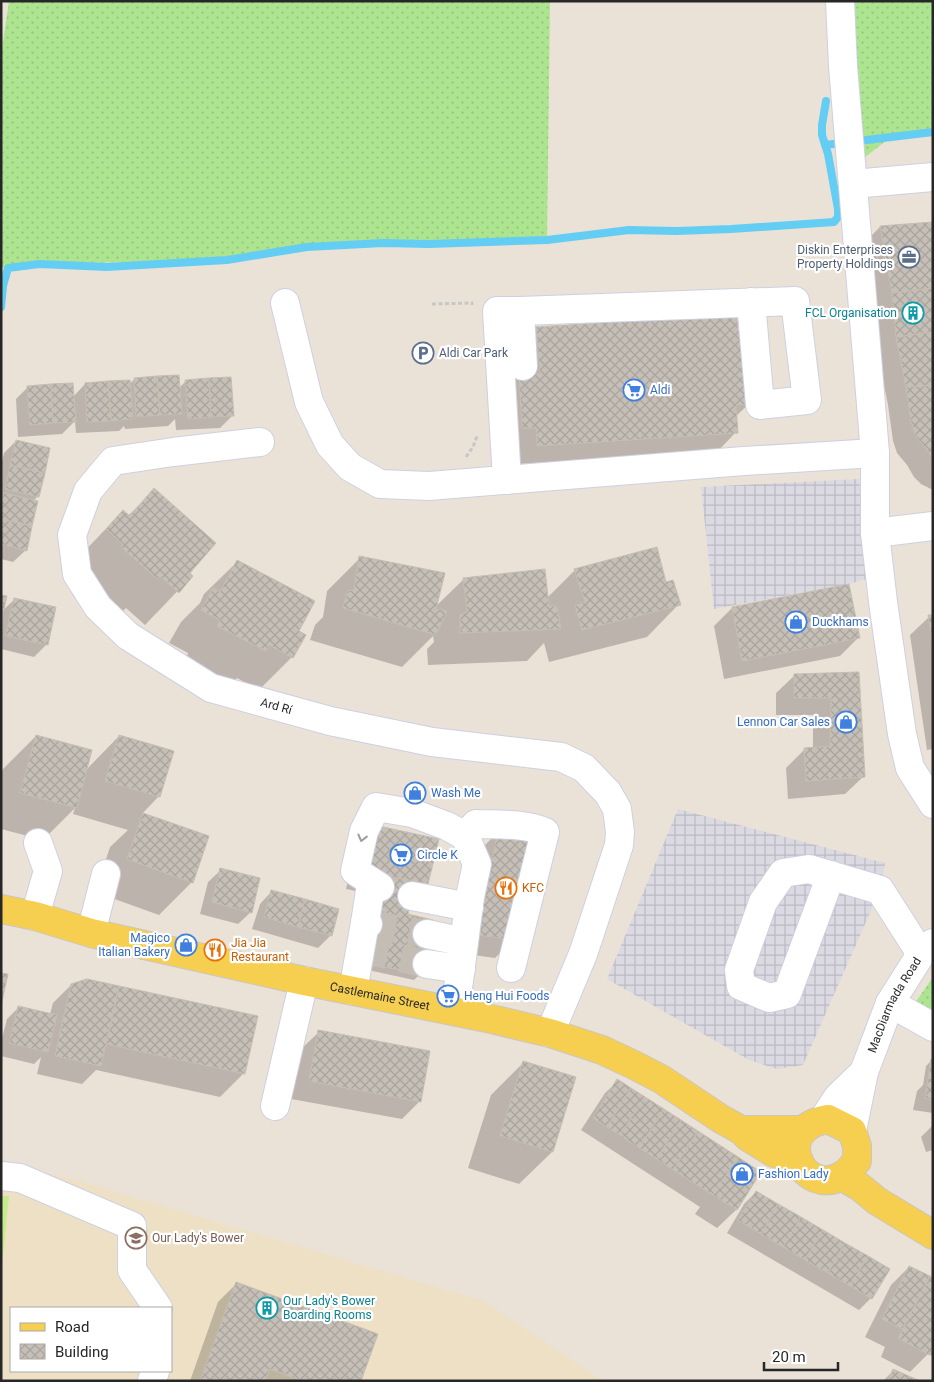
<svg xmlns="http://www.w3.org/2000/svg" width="934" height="1382" font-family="Roboto,sans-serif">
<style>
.industrial{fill:url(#industrial-grid)}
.education{fill:#eee0c5;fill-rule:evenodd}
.grass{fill:url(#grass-dots)}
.pitch{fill:#c3ed8b}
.shadow{fill:#0003;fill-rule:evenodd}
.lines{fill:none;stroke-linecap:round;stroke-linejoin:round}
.stream{stroke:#64cdf3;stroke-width:8}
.building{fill:url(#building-cross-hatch);stroke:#c5beb1}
.minor-tunnel{stroke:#c4bdb4;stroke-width:28;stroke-dasharray:28 14;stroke-linecap:butt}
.minor-casing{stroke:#cdd0e1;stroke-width:30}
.major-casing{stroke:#c7c7c7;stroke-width:30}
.path{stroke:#c7c7c7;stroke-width:3;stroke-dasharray:4 2.5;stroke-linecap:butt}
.minor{stroke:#fff;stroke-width:28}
.major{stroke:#f6cf51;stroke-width:28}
.oneway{stroke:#9e9e9e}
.labels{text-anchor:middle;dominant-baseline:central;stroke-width:4.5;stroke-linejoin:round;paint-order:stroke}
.service-label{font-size:12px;fill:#4e5e75;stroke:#fff;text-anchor:end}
.culture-label{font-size:12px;fill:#0d838f;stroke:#fff;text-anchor:end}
.shop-label{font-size:12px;fill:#366cbe;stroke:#fff;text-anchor:start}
.street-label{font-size:12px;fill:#272727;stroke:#fff}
.food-label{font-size:12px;fill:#c56008;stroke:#fff;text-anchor:start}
.education-label{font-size:12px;fill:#785e54;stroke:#fff;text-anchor:start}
</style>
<defs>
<pattern id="industrial-grid" width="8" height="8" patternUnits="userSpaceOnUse" patternTransform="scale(1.25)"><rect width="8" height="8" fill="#dbd9e2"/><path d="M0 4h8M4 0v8" fill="none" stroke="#bcbac2"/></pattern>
<pattern id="grass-dots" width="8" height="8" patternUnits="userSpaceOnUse" patternTransform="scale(1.25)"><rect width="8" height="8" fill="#ade490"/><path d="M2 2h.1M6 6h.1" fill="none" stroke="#95c47c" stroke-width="1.8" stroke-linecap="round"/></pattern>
<pattern id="building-cross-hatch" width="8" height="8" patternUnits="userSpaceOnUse" patternTransform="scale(1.25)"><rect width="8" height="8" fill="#c5bfb7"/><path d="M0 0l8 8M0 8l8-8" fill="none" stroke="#a9a49d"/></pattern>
</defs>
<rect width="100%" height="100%" fill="#ebe2d7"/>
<path class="industrial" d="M859,479L870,578L849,584L714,609L701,487Z
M678,809L885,863L880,890L803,1065L777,1069L749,1060L607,979Z"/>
<path class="education" d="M1,1170L59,1175L484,1301L603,1381H1ZM11,1308H171V1371H11Z"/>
<path class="grass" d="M9,1H550L547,240L308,247L227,260L39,264L1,268V56Z
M848,1H933V132L892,136L859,162Z
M933,977V1018L913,1006Z"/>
<path class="pitch" d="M1,1196H9L1,1275Z"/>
<path class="shadow" d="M933,224V490L921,484L914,477L907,465L897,453L893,441L888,405L878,356L862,245L880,227Z
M537,328L737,332L749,404L735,417L736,432L718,451L519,464L501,395L519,377V346Z
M135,379L179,388L186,381L232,416L220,428L176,430L175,419L168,426L125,429L124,426L119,431L76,433L75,421L62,434L18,437L16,399L28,387L73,397L85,384H129Z
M16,441L38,496L33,501L26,550L13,562L1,559V466L4,453Z
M154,490L188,573L192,576L145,625L126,608L123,611L89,580L74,562L123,511L128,516Z
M360,558L435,607L464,579L547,598L575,570L666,584L679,604L647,637L549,662L544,643L527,661L428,665L427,649L434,642L433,636L402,667L310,640L315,625L323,617L327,591Z
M237,562L298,632L292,657L259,690L237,678L232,683L186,659L188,653L169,643L181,622L200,603L204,594Z
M1,596L2,611L15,599L46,645L34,657L1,649Z
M732,608L858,638L840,656L724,679L714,626Z
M933,616V749L927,750L910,635L929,617Z
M858,673L864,776L845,794L788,799L786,768L804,750L813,749V715H776V693L795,675Z
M36,736L86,770L119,736L159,796L142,814L208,837L192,882L159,915L95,892L110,847L128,830L73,814L75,808L43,840L1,829V777L3,769Z
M498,832L513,940L495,958L459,953L480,850Z
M356,844L427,884L410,901L407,915L426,934L420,974L414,980L354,967L375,895L346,889ZM357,871L403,878L402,880Z
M221,870L251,912L238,924L200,914L208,882Z
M272,891L331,935L318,948L252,929L260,904Z
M87,980L256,1017L244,1073L220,1097L96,1070L82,1084L37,1074L41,1057L34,1064L1,1056V1042L7,1019L19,1007L50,1014L53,1003L71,985Z
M319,1032L420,1101L402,1119L291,1099L300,1050Z
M932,1060L933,1113L913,1110L917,1091L923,1085L926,1066Z
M524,1062L552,1152L519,1184L468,1168L491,1095Z
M618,1081L760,1172L736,1210L717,1228L695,1214L700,1207L581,1130L605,1093Z
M933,1125V1150L926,1152L921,1137Z
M756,1192L871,1298L859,1310L727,1233L744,1204Z
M909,1267L933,1279V1356L928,1354L910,1372L881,1357L885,1347L865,1337L891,1285Z
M236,1284L360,1381H190L218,1302Z
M894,1370L917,1381H883Z"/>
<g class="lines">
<path class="stream" d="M825,145L933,132
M1,307L3,286L8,268L39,264L107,267L227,260L307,247L383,243L429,244L547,240L629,230L677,231L731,229L834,222L838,217V209L828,154L822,135V125L826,101"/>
</g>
<path class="building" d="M933,222V288L892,293L880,226Z
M933,288V332L896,337L892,293Z
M737,314L738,331L745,330L750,404L736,405L738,433L537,446L536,428H522L519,375L540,374L536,327Z
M933,332V385L906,387L896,337Z
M179,375L182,414L160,415L157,376Z
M157,376L160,415L136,417L134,378Z
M231,377L234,416L211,417L209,378Z
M209,378L211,417L188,419L185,380Z
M130,380L133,419L111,421L108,381Z
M108,381L111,421L87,422L85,383Z
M73,383L76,422L53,423L51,384Z
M51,384L53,423L30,425L27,386Z
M933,385V459L925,447L915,435L911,422L906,387Z
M16,440L50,448L45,473L10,465Z
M10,465L45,473L39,497L5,489Z
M154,488L216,543L190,573L193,576L179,593L160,576L157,579L121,547L123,544L106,529L123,510L130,516Z
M4,493L38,501L32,526L1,519V503Z
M1,519L32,526L27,551L1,544Z
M657,547L666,582L673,580L681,605L582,630L575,606L585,602L574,569Z
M359,556L445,573L436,609L447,611L436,635L343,608L347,591L354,590Z
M237,560L315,601L299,631L306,635L293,658L269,645L266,651L217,626L220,620L201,610L213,588L220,592Z
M545,569L549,606H557L561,629L460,633V615L467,612L463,578Z
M849,584L860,638L742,661L732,607Z
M1,595L7,596L1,622Z
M14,598L56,607L48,645L5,636Z
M928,615H933V648Z
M859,672L865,777L806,781L804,748L830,746L831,698H794V674Z
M36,735L92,750L77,808L20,793Z
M119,735L174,751L160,797L105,781Z
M143,813L209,836L193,883L127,859Z
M374,825L439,839L428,884L363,871Z
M498,830L538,838L515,940L477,935Z
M220,868L260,878L252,913L212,902Z
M383,876L415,881L408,914L433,920L427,934L421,975L359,961Z
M271,890L305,899L298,927L264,917Z
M305,899L339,909L332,936L298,927Z
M1,973L8,974L1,1006Z
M87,979L119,986L101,1066L55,1056L71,984Z
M119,986L258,1016L245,1074L106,1044Z
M18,1006L57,1015L48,1052L9,1043Z
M318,1030L430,1051L421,1102L309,1081Z
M931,1059H933V1079L928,1078Z
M523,1061L576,1077L553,1152L500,1136Z
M928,1078L933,1079V1100L925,1098Z
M617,1079L631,1088L607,1127L593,1118Z
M631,1088L645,1097L620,1135L607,1127Z
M645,1097L664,1109L639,1148L620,1135Z
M664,1109L681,1120L657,1159L639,1148Z
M681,1120L698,1131L673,1170L657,1159Z
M698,1131L738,1157L713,1195L673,1170Z
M738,1157L761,1172L737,1210L713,1195Z
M756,1191L778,1204L761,1234L738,1220Z
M778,1204L801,1217L783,1247L761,1234Z
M801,1217L823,1230L805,1260L783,1247Z
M823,1230L845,1243L828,1273L805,1260Z
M845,1243L868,1256L850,1286L828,1273Z
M868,1256L890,1269L872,1299L850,1286Z
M909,1266L930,1276L903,1329L882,1319Z
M930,1276L933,1278V1348L929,1355L898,1338Z
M236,1282L378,1334L361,1381H303L270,1369L265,1381H200Z
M893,1369L920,1381H888Z"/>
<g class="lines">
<path class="minor-tunnel" d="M368,924L427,934
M360,949L427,964"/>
<g class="minor-casing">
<g id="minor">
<path d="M840,1L843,66L875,453V533L883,602L902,734L910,768L933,804"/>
<path d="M853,184L933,177"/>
<path d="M285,303L309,402L330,445L350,467L380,484L429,486L744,461L875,453"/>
<path d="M520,311L523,366"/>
<path id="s1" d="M260,442L173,452L113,461L88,491L72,535L77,574L98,607L128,636L211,688L330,721L432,742L561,757L584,768L608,793L617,809L620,832L619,845L583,954L550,1033"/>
<path d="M507,480L497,311H520L795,301L807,400L760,405L751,302"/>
<path d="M875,533L933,526"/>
<path d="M465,836L476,824C500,825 524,823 545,832L511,968"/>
<path d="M831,875L787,994L769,998L741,986L739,970L763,902L783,873L809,869L880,890L921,954"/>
<path d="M412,896L469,907"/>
<path d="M35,916L48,871L38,843"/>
<path d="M365,923L370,891L380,887L355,871L364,831L376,807L412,813L447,826L465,836L477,864L470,897L455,1011"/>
<path d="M91,933L106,874"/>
<path d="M427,934L464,942"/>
<path d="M427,964L461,969"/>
<path d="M353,991L365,923L368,924"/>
<path d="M890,1003L933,1027"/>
<path d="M275,1106L304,981"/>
<path d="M823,1120L838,1097L864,1072"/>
<path id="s2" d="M852,1131L864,1072L890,1003L921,954L933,943"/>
<path d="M1,1176L20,1178L132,1226V1270L158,1308"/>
<path d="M152,1381L155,1371"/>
</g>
</g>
<g class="major-casing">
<g id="major">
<path id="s3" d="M1,909L35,916L91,933L304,981L487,1018L550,1033L602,1050L634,1065L661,1079L721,1119L741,1130L748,1137L774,1153L799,1161"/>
<path d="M828,1119L852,1131L857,1146V1161C852,1166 848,1172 843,1175C804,1200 768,1129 828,1119Z"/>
<path d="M741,1130H804"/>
<path d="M841,1176L860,1187L877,1201L933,1235"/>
</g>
</g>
<path class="path" d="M432,304L472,303V305
M466,457L473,447L477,436"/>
<use href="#minor" class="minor"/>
<use href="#major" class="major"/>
</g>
<defs><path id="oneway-chevron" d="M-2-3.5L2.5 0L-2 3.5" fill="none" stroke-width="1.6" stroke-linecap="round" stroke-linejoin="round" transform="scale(1.25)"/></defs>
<use class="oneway" href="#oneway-chevron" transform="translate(362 838) rotate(104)"/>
<defs>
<g id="office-ring" transform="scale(1.125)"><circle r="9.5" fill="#fff" stroke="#5c6f8a" stroke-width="1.5"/><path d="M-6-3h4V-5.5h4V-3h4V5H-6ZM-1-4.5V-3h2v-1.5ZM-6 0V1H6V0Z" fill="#5c6f8a"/></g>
<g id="building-ring" transform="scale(1.125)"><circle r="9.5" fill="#fff" stroke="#0f9aa8" stroke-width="1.5"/><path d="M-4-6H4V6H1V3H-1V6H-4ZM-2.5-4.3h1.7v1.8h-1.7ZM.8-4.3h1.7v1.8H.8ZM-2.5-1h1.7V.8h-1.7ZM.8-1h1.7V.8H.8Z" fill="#0f9aa8"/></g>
<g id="parking-ring" transform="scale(1.125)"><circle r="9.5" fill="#fff" stroke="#5c6f8a" stroke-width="1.5"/><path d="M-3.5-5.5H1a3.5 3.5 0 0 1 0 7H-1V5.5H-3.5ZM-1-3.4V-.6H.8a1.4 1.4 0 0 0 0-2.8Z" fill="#5c6f8a"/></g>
<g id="supermarket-ring" transform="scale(1.125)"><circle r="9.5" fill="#fff" stroke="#3f7fe0" stroke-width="1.5"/><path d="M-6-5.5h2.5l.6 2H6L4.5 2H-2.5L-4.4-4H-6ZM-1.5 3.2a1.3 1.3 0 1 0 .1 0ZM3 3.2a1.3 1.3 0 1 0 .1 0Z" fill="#3f7fe0"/></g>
<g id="shop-ring" transform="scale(1.125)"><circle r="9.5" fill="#fff" stroke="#3f7fe0" stroke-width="1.5"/><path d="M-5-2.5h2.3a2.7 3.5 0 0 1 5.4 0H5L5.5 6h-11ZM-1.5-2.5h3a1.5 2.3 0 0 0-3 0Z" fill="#3f7fe0"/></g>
<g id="restaurant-ring" transform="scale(1.125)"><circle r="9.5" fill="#fff" stroke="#e8710a" stroke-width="1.5"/><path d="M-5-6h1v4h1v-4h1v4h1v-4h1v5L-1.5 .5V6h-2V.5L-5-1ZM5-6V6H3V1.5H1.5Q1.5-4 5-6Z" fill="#e8710a"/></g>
<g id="school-ring" transform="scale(1.125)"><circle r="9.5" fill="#fff" stroke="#8d6e63" stroke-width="1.5"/><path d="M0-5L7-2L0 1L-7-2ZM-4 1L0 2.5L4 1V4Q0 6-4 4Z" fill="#8d6e63"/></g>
</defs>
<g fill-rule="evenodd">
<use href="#office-ring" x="909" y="257"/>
<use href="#building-ring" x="913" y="313"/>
<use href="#parking-ring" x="423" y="353"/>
<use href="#supermarket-ring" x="634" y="390"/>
<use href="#shop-ring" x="796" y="622"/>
<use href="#shop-ring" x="846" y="722"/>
<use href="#shop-ring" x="415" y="793"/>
<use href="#supermarket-ring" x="401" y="855"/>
<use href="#restaurant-ring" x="506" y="888"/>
<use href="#shop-ring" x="186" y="945"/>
<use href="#restaurant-ring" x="215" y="950"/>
<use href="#supermarket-ring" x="448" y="996"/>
<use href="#shop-ring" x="742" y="1174"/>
<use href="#school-ring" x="136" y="1238"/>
<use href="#building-ring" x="267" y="1308"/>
</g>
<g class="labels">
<g class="service-label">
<text x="893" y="250">Diskin Enterprises<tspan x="893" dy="14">Property Holdings</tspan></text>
<text x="439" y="353" text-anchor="start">Aldi Car Park</text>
</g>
<g class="culture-label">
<text x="897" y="313">FCL Organisation</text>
<text x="283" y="1301" text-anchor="start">Our Lady's Bower<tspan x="283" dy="14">Boarding Rooms</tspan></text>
</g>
<g class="shop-label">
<text x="650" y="390">Aldi</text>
<text x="812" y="622">Duckhams</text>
<text x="830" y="722" text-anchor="end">Lennon Car Sales</text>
<text x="431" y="793">Wash Me</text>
<text x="417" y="855">Circle K</text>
<text x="170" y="938" text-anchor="end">Magico<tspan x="170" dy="14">Italian Bakery</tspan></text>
<text x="464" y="996">Heng Hui Foods</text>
<text x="758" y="1174">Fashion Lady</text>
</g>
<g class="street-label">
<text stroke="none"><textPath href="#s1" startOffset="520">Ard Rí</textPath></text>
<text stroke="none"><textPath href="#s3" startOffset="389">Castlemaine Street</textPath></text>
<text stroke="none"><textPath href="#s2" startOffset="134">MacDiarmada Road</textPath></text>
</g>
<g class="food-label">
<text x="522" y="888">KFC</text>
<text x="231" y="943">Jia Jia<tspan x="231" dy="14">Restaurant</tspan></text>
</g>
<g class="education-label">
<text x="152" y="1238">Our Lady's Bower</text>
</g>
</g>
<rect width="934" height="1382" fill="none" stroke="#272727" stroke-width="5"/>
<rect x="10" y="1307" width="162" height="65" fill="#ffffff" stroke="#a9a9a9"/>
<rect x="20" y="1323" width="25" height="8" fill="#f6cf51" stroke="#a9a9a9"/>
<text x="55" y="1332" font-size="15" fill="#272727">Road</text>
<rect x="20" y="1344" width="25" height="15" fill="url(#building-cross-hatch)" stroke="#a9a9a9"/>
<text x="55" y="1357" font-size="15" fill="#272727">Building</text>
<path d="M764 1362v8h74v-8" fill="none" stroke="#272727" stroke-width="2.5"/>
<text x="772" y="1362" font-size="15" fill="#272727" stroke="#ffffff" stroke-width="4" paint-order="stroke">20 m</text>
</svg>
